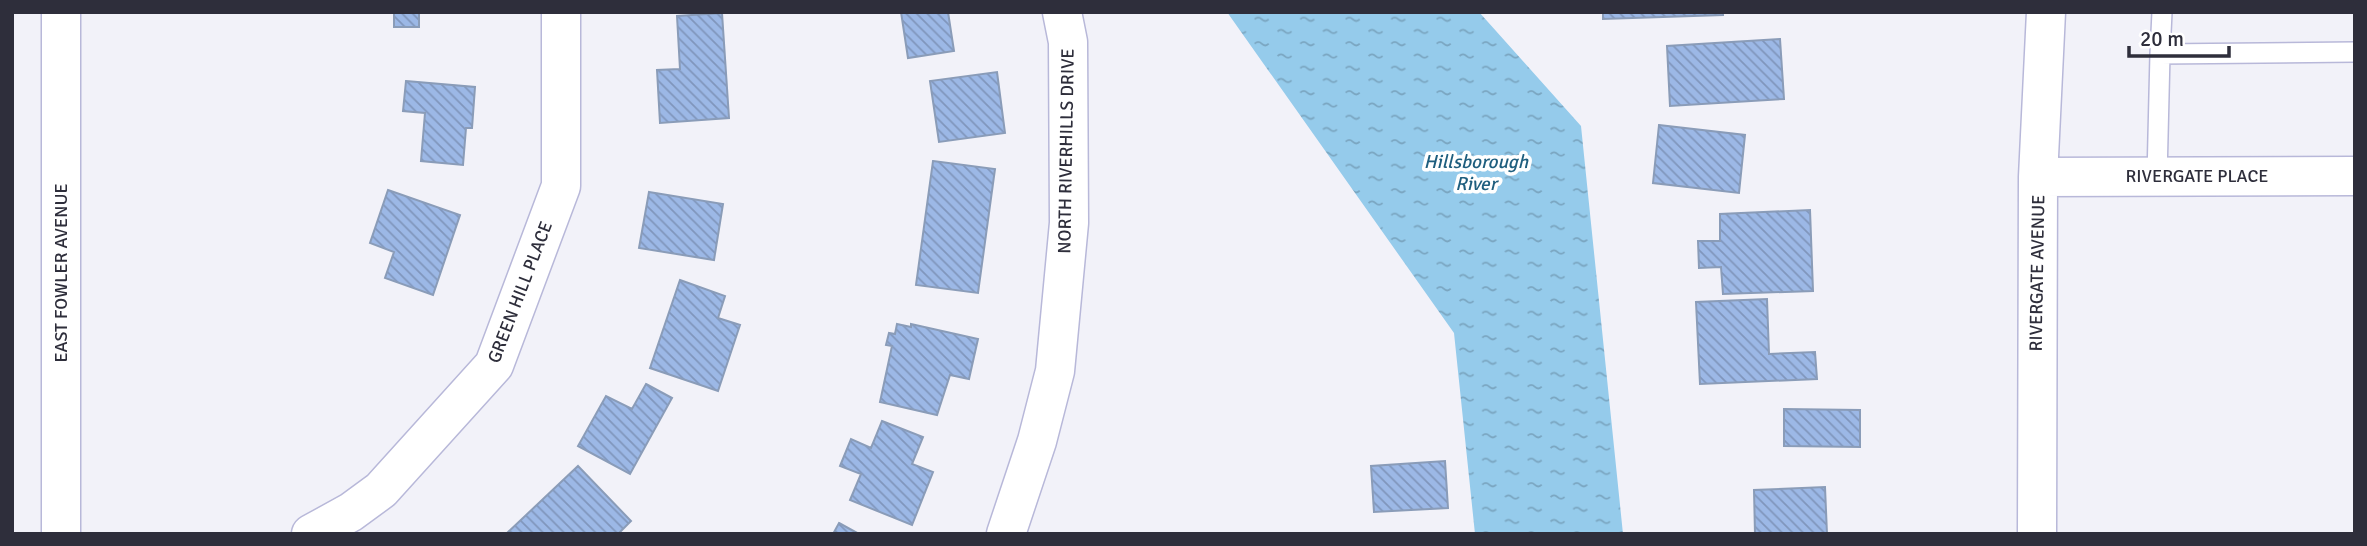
<svg xmlns="http://www.w3.org/2000/svg" width="2367" height="546" font-family="Signika,sans-serif">
<style>
.water{fill:url(#water-ripples)}
.building{fill:url(#building-back-hatch);stroke:#8a9cb8;stroke-width:2}
.lines{fill:none;stroke-linecap:round;stroke-linejoin:round}
.service-casing{stroke:#b8b8d9;stroke-width:22}
.minor-casing{stroke:#b8b8d9;stroke-width:41}
.primary-casing{stroke:#b8b8d9;stroke-width:41}
.service{stroke:#fff;stroke-width:19}
.minor{stroke:#fff;stroke-width:38}
.primary{stroke:#fff;stroke-width:38}
.labels{text-anchor:middle;dominant-baseline:central;stroke-width:7;stroke-linejoin:round;paint-order:stroke}
.street-label{font-size:18px;fill:#2e2e3b;stroke:#fff}
.water-label{font-size:19px;font-style:italic;fill:#1e5e7e;stroke:#fff}
</style>
<defs>
<pattern id="water-ripples" width="26" height="14" patternUnits="userSpaceOnUse" patternTransform="scale(1.75)"><rect width="26" height="14" fill="#95cbeb"/><path d="M2 4q2-2 4 0t4 0M15 11q2-2 4 0t4 0" fill="none" stroke="#7aa5c0"/></pattern>
<pattern id="building-back-hatch" width="6" height="6" patternUnits="userSpaceOnUse" patternTransform="scale(1.75)"><rect width="6" height="6" fill="#9cb8e6"/><path d="M-1 5l2 2M0 0l6 6M5-1l2 2" fill="none" stroke="#8096bc"/></pattern>
</defs>
<rect width="100%" height="100%" fill="#f2f2f9"/>
<path class="water" d="M1227,12H1479L1581,126L1623,534H1475L1454,333Z"/>
<path class="building" d="M394,12H419V27H394Z
M901,12H948L954,51L908,58Z
M1603,12H1723V15L1603,19Z
M722,13L729,118L660,123L657,70L680,69L677,16Z
M1780,39L1784,99L1670,106L1667,46Z
M997,72L1005,133L939,142L930,81Z
M406,81L475,87L472,128H466L463,165L421,161L425,113L403,111Z
M1659,125L1745,135L1739,193L1653,183Z
M933,161L995,169L978,293L916,285Z
M388,190L460,215L433,295L385,278L394,252L370,243Z
M649,192L723,204L714,260L639,248Z
M1810,210L1813,291L1723,294L1721,267L1699,268L1698,241H1720V214Z
M680,280L725,296L718,318L740,325L718,391L650,368Z
M1767,299L1769,354L1815,352L1817,379L1700,384L1696,302Z
M897,324L911,327V324L978,339L969,379L950,375L937,415L880,402L892,346L886,345L889,333L895,334Z
M646,384L672,398L630,474L578,446L606,396L632,409Z
M1784,409L1860,410V447L1784,446Z
M882,421L923,437L912,464L933,472L912,525L850,500L861,474L840,466L851,439L871,448Z
M1445,461L1448,508L1374,512L1371,466Z
M578,466L631,521L618,534H506Z
M1825,487L1827,534H1755L1754,490Z
M839,523L859,534H833Z"/>
<g class="lines">
<g class="service-casing">
<path id="service" d="M2160,54L2162,12
M2157,177L2160,54L2355,52"/>
</g>
<g class="minor-casing">
<path id="minor" d="M2038,177L2355,176
M311,534L351,512L381,490L494,365L561,186V12
M1006,534L1037,441L1055,371L1069,223L1068,42L1062,12
M2037,534L2038,177L2046,12"/>
</g>
<g class="primary-casing">
<path id="primary" d="M61,12V534"/>
</g>
<use href="#service" class="service"/>
<use href="#minor" class="minor"/>
<use href="#primary" class="primary"/>
</g>
<g class="labels">
<g class="street-label">
<text transform="translate(1066 151) rotate(-89)">NORTH RIVERHILLS DRIVE</text>
<text x="2197" y="176">RIVERGATE PLACE</text>
<text transform="translate(61 273) rotate(-90)">EAST FOWLER AVENUE</text>
<text transform="translate(2037 273) rotate(-89)">RIVERGATE AVENUE</text>
<text transform="translate(520 292) rotate(-69)">GREEN HILL PLACE</text>
</g>
<g class="water-label">
<text x="1476" y="162">Hillsborough<tspan x="1476" dy="22">River</tspan></text>
</g>
</g>
<rect width="2367" height="546" fill="none" stroke="#2e2e3b" stroke-width="28"/>
<path d="M2129 46v10h100v-10" fill="none" stroke="#2e2e3b" stroke-width="3.5"/>
<text x="2140" y="46" font-size="21" fill="#2e2e3b" stroke="#ffffff" stroke-width="5" paint-order="stroke">20 m</text>
</svg>
